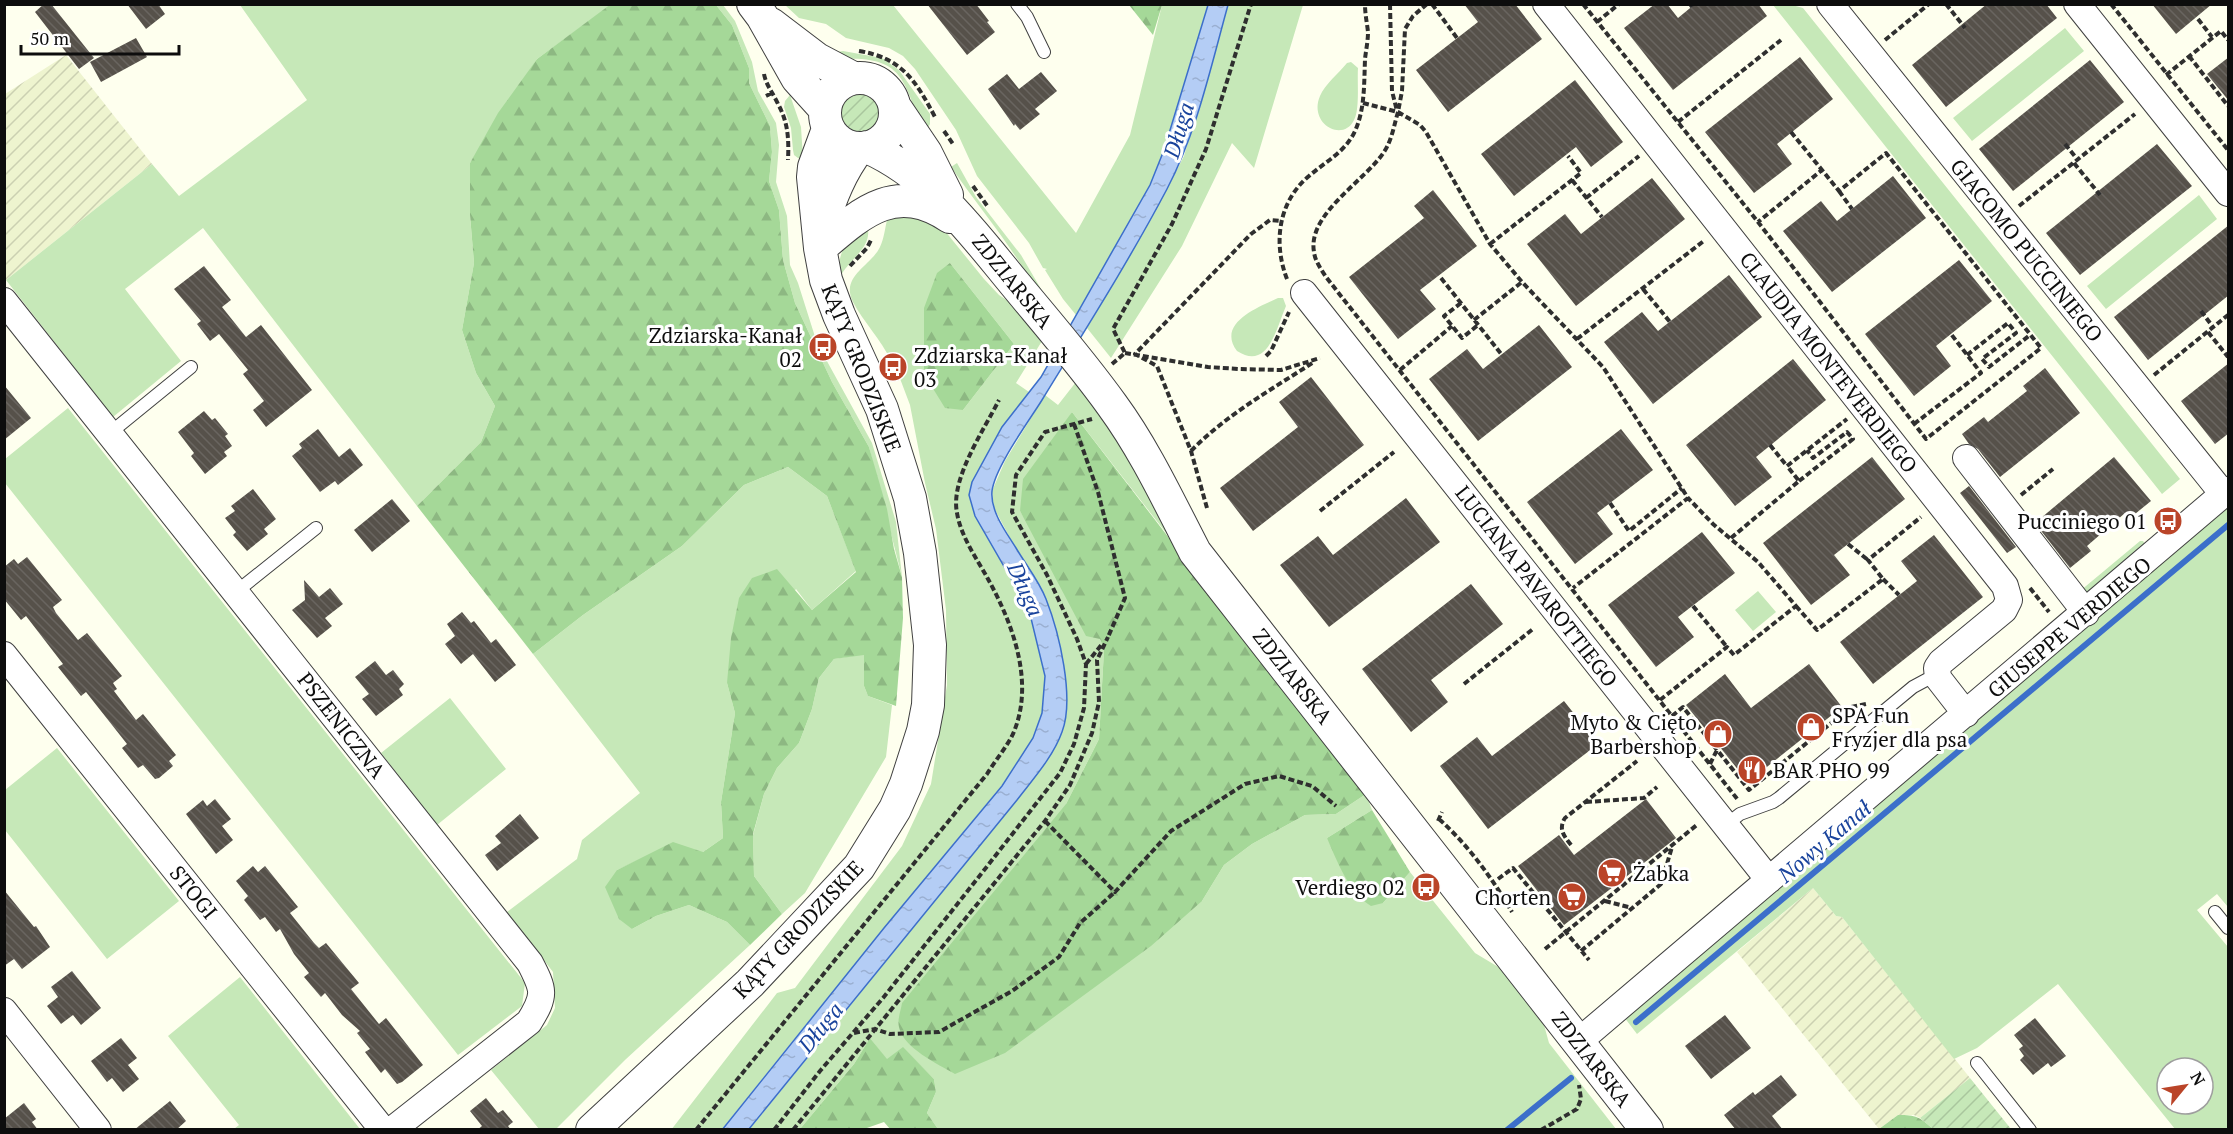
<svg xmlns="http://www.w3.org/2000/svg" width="2233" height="1134" font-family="'PT Serif',serif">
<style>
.farmland{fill:url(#farmland-furrows)}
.grass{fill:#c6e8b8;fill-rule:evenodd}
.forest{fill:url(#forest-firs)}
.sand{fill:url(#sand-dots)}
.garden{fill:url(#garden-furrows)}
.water{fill:url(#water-ripples);stroke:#3c6fca;stroke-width:1.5}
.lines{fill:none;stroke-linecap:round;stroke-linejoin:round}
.stream{stroke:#3c6fca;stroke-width:6}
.building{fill:url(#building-back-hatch)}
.service-casing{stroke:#404040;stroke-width:14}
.minor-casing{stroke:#404040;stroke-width:28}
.tertiary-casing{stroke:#404040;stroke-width:34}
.path{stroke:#2f2f2f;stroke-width:4;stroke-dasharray:6 3;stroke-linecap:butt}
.service{stroke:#fff;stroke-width:12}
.minor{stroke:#fff;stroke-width:26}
.tertiary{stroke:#fff;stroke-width:32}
.labels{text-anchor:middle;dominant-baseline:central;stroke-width:6;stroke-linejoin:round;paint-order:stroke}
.street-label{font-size:21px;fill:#0d0d0d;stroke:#fff}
.poi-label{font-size:21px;fill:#0d0d0d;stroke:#fff;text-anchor:end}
.water-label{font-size:22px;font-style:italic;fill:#19439c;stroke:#fff}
</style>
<defs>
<pattern id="farmland-furrows" width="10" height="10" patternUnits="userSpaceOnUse" patternTransform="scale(1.5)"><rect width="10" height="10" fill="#eef4cf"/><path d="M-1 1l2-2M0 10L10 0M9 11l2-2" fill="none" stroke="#cbd0b1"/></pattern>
<pattern id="forest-firs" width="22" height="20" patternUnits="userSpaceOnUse" patternTransform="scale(1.5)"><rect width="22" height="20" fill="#a5d898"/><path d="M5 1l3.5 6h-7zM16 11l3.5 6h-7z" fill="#8db882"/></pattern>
<pattern id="sand-dots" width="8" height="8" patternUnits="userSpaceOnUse" patternTransform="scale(1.5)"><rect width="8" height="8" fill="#f8f9bb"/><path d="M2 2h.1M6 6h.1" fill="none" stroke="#d3d4a0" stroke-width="1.8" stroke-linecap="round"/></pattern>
<pattern id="garden-furrows" width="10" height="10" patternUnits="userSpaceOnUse" patternTransform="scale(1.5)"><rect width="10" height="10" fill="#c6e8b8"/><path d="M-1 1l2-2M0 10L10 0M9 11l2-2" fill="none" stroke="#a9c69d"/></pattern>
<pattern id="water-ripples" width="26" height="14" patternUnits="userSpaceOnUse" patternTransform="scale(1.5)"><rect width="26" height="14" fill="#b4cdf5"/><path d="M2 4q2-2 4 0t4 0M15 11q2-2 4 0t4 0" fill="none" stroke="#9aafd1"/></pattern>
<pattern id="building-back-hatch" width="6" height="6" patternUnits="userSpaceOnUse" patternTransform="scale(1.5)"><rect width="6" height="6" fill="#56514a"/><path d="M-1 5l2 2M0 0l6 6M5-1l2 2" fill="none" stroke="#696560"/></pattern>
</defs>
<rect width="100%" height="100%" fill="#feffee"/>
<path class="farmland" d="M66,55L152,164L6,280L5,94Z
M1813,888L1836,916L1842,917L1970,1078L1920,1118L1914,1115H1898L1879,1129L1737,952Z"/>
<path class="grass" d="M240,5H611L537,59L470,163V215L474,263L462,330L476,373L495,406L481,442L417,506L203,228L125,289L181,361L113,417L6,280L152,164L179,196L307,100Z
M716,5H723L735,21L752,62L758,91L776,123L779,145L776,182L787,216L790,265L798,283L817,343L872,443L896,522L902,577L869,447L832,382L795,303L783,260L779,210L769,181L772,152L770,126L749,83V68L732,25Z
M785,5H893L1076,233L1130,135L1162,5H1208L1164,150L1150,185L1076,315L1063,299L1045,270L1047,269L1043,268L1029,243L977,176L956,130L915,69L903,56L889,48L846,38L826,24L799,18Z
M1228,5H1303L1254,168L1232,143L1182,246L1111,358L1087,328L1167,189L1184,156Z
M1773,5H1792L1803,8L2180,479L2162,494Z
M2065,28L2084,51L1972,141L1953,118Z
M843,51L882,58L899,70L930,114V124L925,133C903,87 908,56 844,59L837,52Z
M1351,62L1358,68C1357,81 1360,109 1354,120C1343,143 1308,124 1320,96C1325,84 1339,73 1347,63Z
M790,95L801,127L803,159L798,158L794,155L793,150L791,128L784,107L785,101Z
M957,163L976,197L1021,255L1041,289L1037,292C1013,247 980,209 951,167Z
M2199,195L2217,219L2106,309L2087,286Z
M904,211L945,231L984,279L999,295L1011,303L1042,341L1016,383L1029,392L1002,427L972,482L1029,610L1045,676L1042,713L1033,738L1002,785L884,928L722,1129L671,1130L777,993L795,988L902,846L931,784L947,685L946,610L936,529L925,483L910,405L893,360L891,361C881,339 864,323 853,302C840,276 871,266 880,247C884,239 885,228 887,220ZM950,263L1014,344L963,410Z
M868,229C871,249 847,261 839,279C838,248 844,244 868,229Z
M1278,298H1283L1286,306C1276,329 1268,371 1237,351C1216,323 1259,307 1278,298Z
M1076,382L1091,395L1198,574L1072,412L1020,511L1100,639L1104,650L1099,739L1066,804L1202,901L1224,865L1252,844L1305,815L1336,814L1366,794L1372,810L1327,838L1383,903L1410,872L1475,953L1500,968L1544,1025L1549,1043L1616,1129H938L927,1113L936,1092L934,1079L903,1048L887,1060L870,1038L854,1064L800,1129L749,1130L1017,800L1063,731L1018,553L993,506L992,491L1005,461L1045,395L1058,405Z
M68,408L525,983L522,1006L458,1055L5,483V459Z
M788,467L827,496L856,571L812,610L796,589L727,683L735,713L721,802L723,838L703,852L645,857L617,870L632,929L656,916L689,905L727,922L750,945L625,1060L556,1129H539L491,1070L547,1025L555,1008L553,972L507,912L577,859L582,840L640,793L533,654L583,615L682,546L744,485Z
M2228,502V907L2217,894L2197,910L2228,947V1129H2175L2058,984L1977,1048L1954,1059L1842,917L1836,916L1813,888L1637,1034L1624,1017ZM2167,1068H2203V1104H2167Z
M2140,541H2143L2147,547L2091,593L2080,591Z
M1758,591L1776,612L1753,631L1735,610Z
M864,654V686L868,696L892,705L886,757L805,893L782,914L754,876L753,835L764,794L777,768L799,743L812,709L819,678L834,659Z
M450,698L506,769L437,825L381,753Z
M57,748L179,901L107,959L5,830V790Z
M240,977L360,1129H234L239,1125L168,1036Z"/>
<path class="forest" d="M611,4L716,5L732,25L749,68V83L770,126L772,152L769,181L779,210L783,260L795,303L832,382L869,447L887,509L894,549L902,577L903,618L896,706L868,696L864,686V655L834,659L819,678L812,709L799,743L777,768L764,794L753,834L754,876L782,914L750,945L727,922L689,905L656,916L632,929L619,919L605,887L617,870L673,842L703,852L723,838L721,802L735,713L727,683L731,638L739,598L752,578L777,569L812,610L856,572L827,496L788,467L744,485L682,546L583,615L533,654L417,506L481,442L495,406L476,373L462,330L474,263L470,215V163L498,113L537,59Z
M1129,5H1162L1153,35Z
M950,263L1014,344L963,410L945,408L924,374V308L937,273Z
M1072,412L1366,794L1336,814L1305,815L1252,844L1224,865L1202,901L1151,946L1005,1053L955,1074C938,1064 903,1048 899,1027C897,1020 901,1010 902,1003L1066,804L1099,739L1104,650L1100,639L1086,636L1020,511L1023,479Z
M1372,810L1410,872L1383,903L1371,906C1349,893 1337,861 1327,838Z
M870,1038L887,1059L903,1047L934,1079L936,1092L927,1113L938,1129H890L884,1122L864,1129H800L854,1064Z
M1898,1115C1916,1115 1920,1117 1933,1129H1879Z"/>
<path class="sand" d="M833 113a27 27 0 1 1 54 0a27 27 0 1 1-54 0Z"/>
<path class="garden" d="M840 113a20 20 0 1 1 40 0a20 20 0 1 1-40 0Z
M1970,1078L2011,1129H1933L1920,1118Z"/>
<path class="water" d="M1208,5H1228C1211,66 1197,132 1167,189C1129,261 1085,330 1042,400C1029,421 995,467 992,491C990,511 1006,532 1016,548C1026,565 1039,581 1046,599C1059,632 1075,698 1062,732C1053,757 1033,779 1017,800L749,1129L722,1130L884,928L1002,786L1033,738L1042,713L1045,676L1029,610L975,516L969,495L972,482L1002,427L1041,377L1150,185L1164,150Z"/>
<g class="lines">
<path class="stream" d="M1636,1022L2228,525
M1507,1130L1571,1078"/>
</g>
<path class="building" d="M44,4H51L94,58L79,69L35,12Z
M127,4H158L165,14L146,29Z
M927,4H976L989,21L987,22L995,32L967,55Z
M1464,4H1515L1542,39L1448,112L1416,70L1478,22Z
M1655,4H1667L1678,18L1695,4H1758L1767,16L1673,90L1624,28Z
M1987,4H2046L2057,18L1946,107L1912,65Z
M2152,4H2212L2176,34Z
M136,38L147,57L101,82L90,62Z
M1800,57L1833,99L1777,144L1792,164L1754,193L1705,132Z
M2229,57V101L2207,74Z
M2090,60L2124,102L2013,191L1979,149Z
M1041,72L1057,91L1035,109L1040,114L1020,130L1015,124L1014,126L988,89L1007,74L1019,89Z
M1575,80L1623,142L1591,167L1576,147L1514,196L1481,154Z
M2157,144L2192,186L2080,275L2046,233Z
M1893,176L1926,218L1832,292L1783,231L1821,201L1837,221Z
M1652,178L1685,219L1576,306L1527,244L1565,214L1581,234Z
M1433,190L1477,246L1420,290L1436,309L1398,339L1349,277L1424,218L1414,206Z
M2229,225V295L2148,360L2114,317Z
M1959,260L1992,301L1936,346L1951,366L1914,396L1865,334Z
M204,266L231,300L222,307L246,337L261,325L312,390L266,427L253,410L264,401L243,374L248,370L219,334L210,341L197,324L201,321L174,289Z
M1729,275L1762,317L1653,404L1604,342L1642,312L1658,331Z
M1539,325L1572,367L1478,441L1429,379L1467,349L1483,369Z
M1793,359L1826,400L1756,457L1772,477L1735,506L1686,445Z
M2229,363V433L2215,444L2181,401Z
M2045,368L2080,413L2000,477L1978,449L1969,444L1962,434L1984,417L1988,422L2027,391L2023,386Z
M1311,377L1364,445L1253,531L1220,488L1298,427L1279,402Z
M4,385L31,418L4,440Z
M204,411L212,420L215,418L228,434L225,436L232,446L224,452L227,456L205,474L191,456L194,453L178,432Z
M318,429L339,457L350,448L363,465L338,485L335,481L320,492L292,456L302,448L299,444Z
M1621,429L1653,470L1597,513L1613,534L1575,564L1527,502Z
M1872,457L1905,499L1834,555L1850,575L1811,605L1763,543Z
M2114,457L2151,501L2130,518L2125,513L2087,546L2091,551L2070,568L2035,523Z
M1969,486L2016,547L2007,553L1960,493Z
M253,489L276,519L264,529L268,534L247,551L233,535L236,532L225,518L235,511L231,506Z
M1406,498L1440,542L1329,627L1280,565L1318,536L1333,555Z
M392,499L410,521L372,552L354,530Z
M1702,532L1735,573L1678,617L1694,637L1656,667L1608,605Z
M1934,535L1983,597L1873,684L1840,642L1917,581L1901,561Z
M27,557L62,600L53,607L56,613L78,640L87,633L122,676L113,683L117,689L114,691L136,720L143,714L176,755L169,761L173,766L159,778L155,779L143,765L138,768L122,748L127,744L86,692L81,696L58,667L63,664L26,616L21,620L4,599V567L14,559L18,564Z
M304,580L319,597L330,588L343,604L325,618L332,626L317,638L292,610L305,600Z
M1471,584L1503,624L1431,680L1448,702L1411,732L1362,669Z
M462,612L471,623L474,621L491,643L496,639L516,665L495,682L473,654L461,664L445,644L455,636L447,624Z
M375,661L386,675L393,670L404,684L399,689L403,695L376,716L362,699L369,694L355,677Z
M1809,664L1842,707L1748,782L1686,705L1725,674L1751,708Z
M1564,701L1598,744L1488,829L1440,766L1477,737L1492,756Z
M215,799L231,819L222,826L233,840L216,854L186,814L203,800L207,806Z
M1646,799L1676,838L1564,925L1518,866L1559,835L1574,855Z
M520,814L539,838L497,871L485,855L501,843L495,836Z
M253,866L258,872L265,866L298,907L290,913L314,943L319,948L326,943L359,983L351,989L379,1024L386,1018L423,1065L402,1082L397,1084L385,1069L381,1073L365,1052L370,1049L357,1033L360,1031L342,1015L325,993L321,997L304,977L309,973L294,954L280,929L276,932L265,917L260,920L244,900L248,896L236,881Z
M4,890L34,927L36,926L50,947L22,969L14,959L4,966Z
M72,971L101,1008L81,1025L73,1015L61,1024L47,1006L58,997L51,987Z
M1725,1015L1751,1048L1711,1079L1685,1046Z
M2035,1018L2066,1056L2051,1067L2048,1063L2033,1075L2020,1060L2024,1056L2019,1049L2023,1046L2014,1035Z
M121,1038L137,1058L128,1065L139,1079L123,1092L112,1078L107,1082L91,1061Z
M1781,1075L1797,1095L1772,1116L1783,1130H1736L1724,1115L1753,1092L1755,1095Z
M486,1098L498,1113L503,1110L513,1122L508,1126L511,1130H477L482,1126L470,1111Z
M170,1101L186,1121L176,1130H134Z
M24,1103L36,1119L32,1122L38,1130H4V1119Z"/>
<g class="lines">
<g class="service-casing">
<path id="service" d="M1017,4L1027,17L1044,52
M110,433L191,367
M236,592L316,528
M1726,825L1740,814L1773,802L1779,798L1913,687L1926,680L1938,678
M2215,912L2228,928
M1977,1063L2030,1130"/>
</g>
<g class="minor-casing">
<path id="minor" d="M1546,4L2005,586L2009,600L2004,610L1941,662L1937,668L1938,678L1966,714
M1830,4L2224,495
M2077,4L2228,193
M1304,293L1769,880
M4,301L530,963C544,990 546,995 529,1022L392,1130
M1966,458L2086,613
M4,655L383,1130
M4,1011L98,1130
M1578,1042L2228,490"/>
</g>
<g class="tertiary-casing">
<path id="tertiary" d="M753,4L762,16L797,78L825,109
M771,24L817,59L853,78
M825 113a35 35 0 1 1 70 0a35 35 0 1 1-70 0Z
M895,107L926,153L947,195
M867,147C931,175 972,232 1015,284C1048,324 1082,363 1112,405C1145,450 1169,502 1195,552L1647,1130
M822,225C831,197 841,171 859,148
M820,248C862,212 895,181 950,217
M592,1130L750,983L859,867L895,809L906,784L923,731L928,705L930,645L920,553L910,498L882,409L839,315L826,280L820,248L813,177L814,167L828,129"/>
</g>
<path class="path" d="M1390,4L1392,91L1397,111
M1427,4L1413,16L1405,29L1402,91L1398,112L1420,125L1426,132L1490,244L1522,282L1603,367L1688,498L1573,588
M1432,4L1457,38
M1583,4L1758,222L1926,439L2041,348L1886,153L1839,191L1822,170L1758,222
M1690,4L1692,7
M1946,4L1965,28
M2111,4L2228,150
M2198,19L2212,37
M1597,22L1619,4
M1885,40L1929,4
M859,51C902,58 916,81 935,117
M2189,56L2228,106
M764,74C766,85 773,93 778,104C788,122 789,139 788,160
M2166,75L2221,31L2228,40
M766,96L774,92
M1363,103L1398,112C1394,125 1392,140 1384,152C1365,181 1307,214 1314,252C1315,261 1321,269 1326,277L1738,800
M1678,122L1781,40
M944,131L953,144
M1791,132L1822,170
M2065,144L2078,160
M2074,163L2100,195
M1572,180L1602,217
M973,186L988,207
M1839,191L1852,209
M1586,198L1639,156
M2019,206L2135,114
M1490,244L1581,173L1568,156
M850,266L867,248L871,240
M1441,278L1502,355
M1287,279C1273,243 1278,202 1309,176C1325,162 1342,154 1353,135C1365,113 1364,85 1365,59C1366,50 1368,41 1368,32C1367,23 1365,14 1365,4
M1643,289L1670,322
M1461,303L1444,316L1462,338L1478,325
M2201,311L2213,327
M1474,320L1522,282
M2208,332L2228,357
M1577,339L1705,240
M1125,353L1208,367L1239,369L1281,370L1320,358
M1967,355L2008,323L2016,333L1982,359L1989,367L2030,335
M1266,356L1271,351L1289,312
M1112,364L1125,353L1113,329L1172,224L1206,149L1251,4
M1400,370L1452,326
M2154,375L2228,315
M1074,424L1098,492L1125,598L1108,637
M1914,424L1981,373L1951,334
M1770,445L1787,466
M1191,451C1226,415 1272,389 1314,362
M1799,481L1853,439L1847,432L1813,458L1807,450
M2021,495L2053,469
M1610,503L1629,531L1682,488
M1207,508L1191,451L1157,366L1135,354L1251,234L1270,220L1281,221
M1320,511L1394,452
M1731,538L1799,481L1787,466L1847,419
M1848,544L1868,560
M1883,579L1899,595
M2030,588L2049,612
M1693,606L1727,647
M1796,606L1817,630L1883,579L1868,560L1921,517
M1086,664L1103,643
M1464,684L1533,629
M1660,700L1727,647L1734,655L1796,606L1758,562L1713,524L1688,498
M1672,716L1683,707L1749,790L1851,707L1866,704
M1710,764L1719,746
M1586,802L1644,798L1657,787
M1439,819C1469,846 1492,878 1512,912
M1045,821L1115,892L1171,831L1245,784L1279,776L1312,786L1336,806
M1438,821L1442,812
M1571,845C1564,836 1558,829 1565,818L1637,761
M1498,879L1513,868L1589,960
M1605,901L1632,908
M1545,949L1698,824
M1581,951L1661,884L1672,847
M854,1033L875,1029L890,1034L939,1032L1012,991L1059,957L1080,923L1115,892
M696,1130L987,774C995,761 1005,749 1012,736C1036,685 1013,624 988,579C977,559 961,537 957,513C950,479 984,430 999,400
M774,1130L820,1071L883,998L985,869L1060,773L1074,744L1084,708L1086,664L1077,639L1047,575L1012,512L1016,475L1045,432L1092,419
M793,1130L1045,821L1070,785L1092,733L1099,702L1097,660L1108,637
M1541,1130L1577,1109L1581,1099L1579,1085"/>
<use href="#service" class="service"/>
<use href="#minor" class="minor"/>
<use href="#tertiary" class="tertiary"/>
</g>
<defs>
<g id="bus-disc" transform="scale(1.5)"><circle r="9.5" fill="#ba4428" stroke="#fff"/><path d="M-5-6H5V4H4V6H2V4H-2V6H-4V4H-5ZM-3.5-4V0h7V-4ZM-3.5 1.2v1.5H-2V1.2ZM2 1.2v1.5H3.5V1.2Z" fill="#fff"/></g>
<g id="shop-disc" transform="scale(1.5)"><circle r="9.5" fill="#ba4428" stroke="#fff"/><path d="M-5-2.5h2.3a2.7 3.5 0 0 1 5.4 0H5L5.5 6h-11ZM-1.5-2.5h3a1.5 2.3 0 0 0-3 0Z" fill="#fff"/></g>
<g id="restaurant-disc" transform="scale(1.5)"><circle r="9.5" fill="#ba4428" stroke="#fff"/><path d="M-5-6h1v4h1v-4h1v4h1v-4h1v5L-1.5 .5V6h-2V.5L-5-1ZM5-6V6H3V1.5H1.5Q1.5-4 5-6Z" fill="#fff"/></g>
<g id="supermarket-disc" transform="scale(1.5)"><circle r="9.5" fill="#ba4428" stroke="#fff"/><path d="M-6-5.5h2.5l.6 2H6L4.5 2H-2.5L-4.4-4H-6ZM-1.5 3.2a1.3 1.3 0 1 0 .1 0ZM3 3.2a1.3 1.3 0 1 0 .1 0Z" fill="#fff"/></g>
</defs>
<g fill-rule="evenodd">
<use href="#bus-disc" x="823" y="347"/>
<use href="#bus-disc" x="893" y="367"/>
<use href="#bus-disc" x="2168" y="521"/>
<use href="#shop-disc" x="1811" y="727"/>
<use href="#shop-disc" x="1718" y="734"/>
<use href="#restaurant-disc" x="1752" y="770"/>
<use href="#supermarket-disc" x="1612" y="873"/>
<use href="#bus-disc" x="1426" y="887"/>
<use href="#supermarket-disc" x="1572" y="897"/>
</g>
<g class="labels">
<g class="street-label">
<text transform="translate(2027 250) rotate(51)">GIACOMO PUCCINIEGO</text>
<text transform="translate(1013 281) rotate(51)">ZDZIARSKA</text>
<text transform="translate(1829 362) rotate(52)">CLAUDIA MONTEVERDIEGO</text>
<text transform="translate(862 368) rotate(68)">KĄTY GRODZISKIE</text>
<text transform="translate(1537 586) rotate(52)">LUCIANA PAVAROTTIEGO</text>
<text transform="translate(2069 627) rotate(-40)">GIUSEPPE VERDIEGO</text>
<text transform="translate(1293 676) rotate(52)">ZDZIARSKA</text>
<text transform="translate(342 725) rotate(52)">PSZENICZNA</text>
<text transform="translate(194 892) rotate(51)">STOGI</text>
<text transform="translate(798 929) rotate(-47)">KĄTY GRODZISKIE</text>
<text transform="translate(1592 1059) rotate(52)">ZDZIARSKA</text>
</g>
<g class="poi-label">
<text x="802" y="335">Zdziarska-Kanał<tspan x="802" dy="24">02</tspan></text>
<text x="914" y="355" text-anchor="start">Zdziarska-Kanał<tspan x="914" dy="24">03</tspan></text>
<text x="2147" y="521">Pucciniego 01</text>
<text x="1832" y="715" text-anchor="start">SPA Fun<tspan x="1832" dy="24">Fryzjer dla psa</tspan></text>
<text x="1697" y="722">Myto &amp; Cięto<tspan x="1697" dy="24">Barbershop</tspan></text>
<text x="1773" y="770" text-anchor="start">BAR PHO 99</text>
<text x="1633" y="873" text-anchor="start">Żabka</text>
<text x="1405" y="887">Verdiego 02</text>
<text x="1551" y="897">Chorten</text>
</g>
<g class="water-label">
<text transform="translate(1178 130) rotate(-73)">Długa</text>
<text transform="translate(1026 589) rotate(66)">Długa</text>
<text transform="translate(1824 841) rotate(-40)">Nowy Kanał</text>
<text transform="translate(820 1027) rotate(-51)">Długa</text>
</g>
</g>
<rect width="2233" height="1134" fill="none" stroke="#0d0d0d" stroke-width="12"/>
<g transform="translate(2185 1086) rotate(60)"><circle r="28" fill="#ffffff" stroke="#9e9e9e" stroke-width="1.5"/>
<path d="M0-4.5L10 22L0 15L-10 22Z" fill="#ba4428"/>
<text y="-9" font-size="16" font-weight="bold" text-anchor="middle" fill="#0d0d0d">N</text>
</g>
<path d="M21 45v9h158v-9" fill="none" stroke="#0d0d0d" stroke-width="3"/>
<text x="30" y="45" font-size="18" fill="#0d0d0d" stroke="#ffffff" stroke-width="4.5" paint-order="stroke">50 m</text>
</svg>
